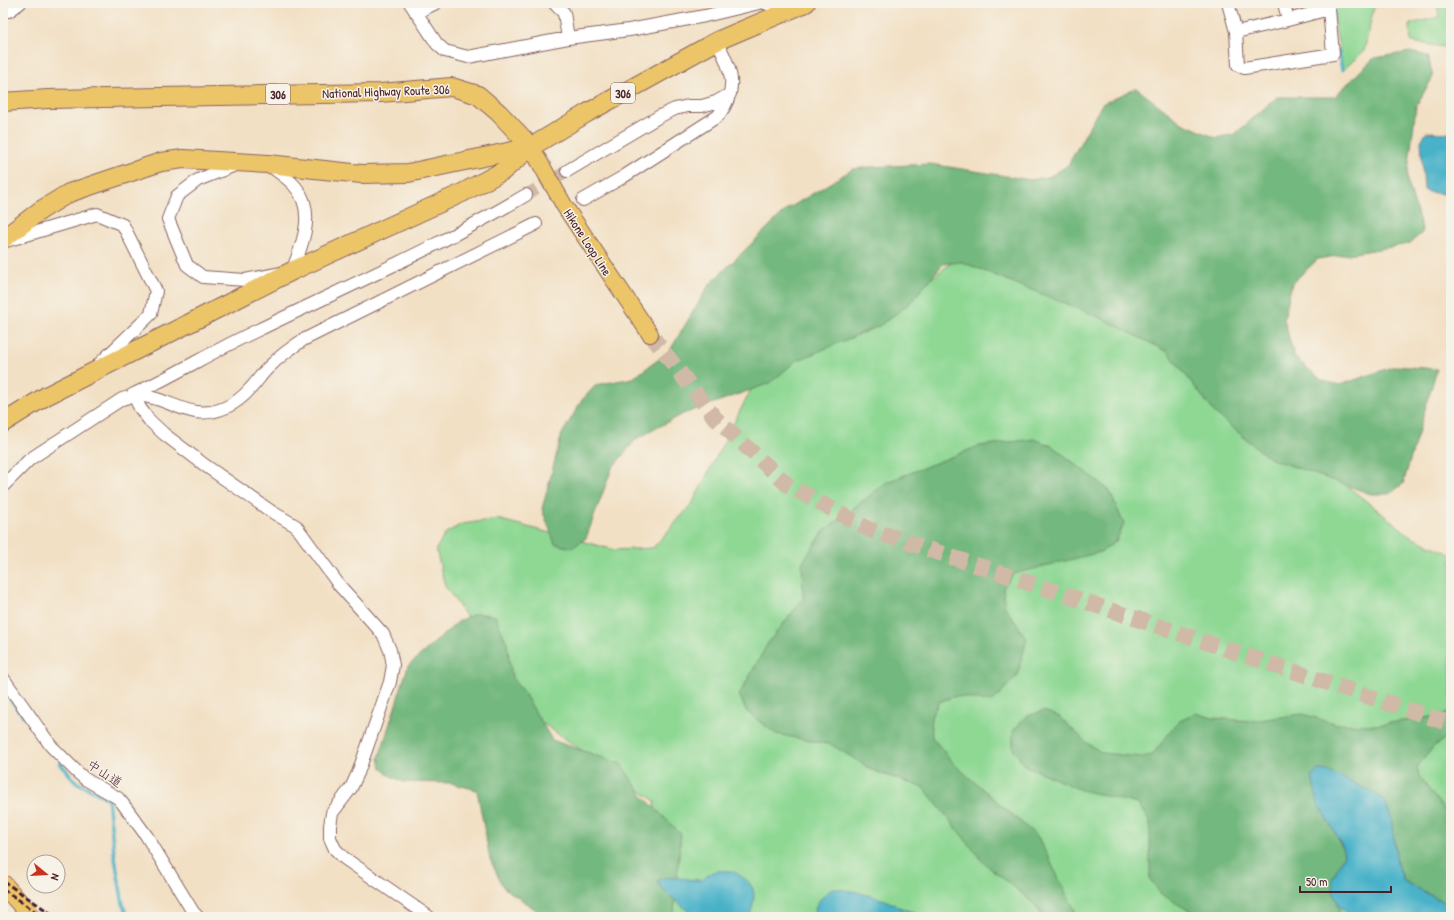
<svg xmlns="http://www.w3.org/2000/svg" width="1454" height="920" font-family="'Patrick Hand','Klee One',sans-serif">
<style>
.green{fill:#8fd894;stroke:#6c7c60}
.forest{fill:#73b87e;stroke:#5e6c54}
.water{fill:#4ab2c9;stroke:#4a687a}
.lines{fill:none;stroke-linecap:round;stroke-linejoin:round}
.stream{stroke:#4ab2c9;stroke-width:3.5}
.minor-tunnel{stroke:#d0b9a6;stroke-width:12;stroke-dasharray:12 6;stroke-linecap:butt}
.major-tunnel{stroke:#d0b9a6;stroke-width:16;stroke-dasharray:16 8;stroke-linecap:butt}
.minor-casing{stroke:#856361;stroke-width:14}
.major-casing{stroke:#856361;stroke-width:18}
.highway-casing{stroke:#856361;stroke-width:20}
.minor{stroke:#fff;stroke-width:12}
.major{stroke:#edc569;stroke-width:16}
.highway{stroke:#edc569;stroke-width:18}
.rail{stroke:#4a1f2b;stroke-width:3;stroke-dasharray:6 3;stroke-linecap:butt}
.labels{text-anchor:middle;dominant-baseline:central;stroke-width:3;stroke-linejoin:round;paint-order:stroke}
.shield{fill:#f7f3e8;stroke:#7e5f64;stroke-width:1}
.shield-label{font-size:12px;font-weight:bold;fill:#4a1f2b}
.street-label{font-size:13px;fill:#4a1f2b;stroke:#f7f3e8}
</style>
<rect width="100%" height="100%" fill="#f7f3e8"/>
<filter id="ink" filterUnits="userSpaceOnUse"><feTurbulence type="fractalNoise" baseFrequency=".025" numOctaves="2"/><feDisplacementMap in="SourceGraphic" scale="8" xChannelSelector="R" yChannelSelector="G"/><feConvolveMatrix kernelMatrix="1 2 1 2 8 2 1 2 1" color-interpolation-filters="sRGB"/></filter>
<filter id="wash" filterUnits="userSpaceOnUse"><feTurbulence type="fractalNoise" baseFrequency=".012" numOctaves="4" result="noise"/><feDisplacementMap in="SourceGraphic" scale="16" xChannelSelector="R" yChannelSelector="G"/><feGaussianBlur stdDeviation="0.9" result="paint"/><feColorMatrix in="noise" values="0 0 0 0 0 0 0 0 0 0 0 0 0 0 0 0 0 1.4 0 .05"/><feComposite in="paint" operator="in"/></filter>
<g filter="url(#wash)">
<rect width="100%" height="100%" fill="#f2e0c5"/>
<path class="green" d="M1334,3H1396L1374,7L1364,51L1343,70L1334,20Z
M1437,3H1451V48L1411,42L1410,24L1439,17Z
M956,259L997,271L1177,352L1413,538L1451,554V917H671L649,888L655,801L522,709L497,660L445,586L436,549L446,533L462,524L497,519L615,550L653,548L692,504L757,378L887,314Z"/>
<path class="forest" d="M1410,52L1428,56L1433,77L1416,106L1407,180L1423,232L1409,244L1318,259L1292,283L1284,319L1294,357L1323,381L1340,385L1395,366L1437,369L1403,484L1389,494H1371L1269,458L1215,413L1168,352L1101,318L962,262L943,264L909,304L879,326L796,361L770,383L683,414L636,439L612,468L586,538L572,548L555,544L542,509L562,434L582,400L596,385L633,378L669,352L709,285L786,210L853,169L872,167L930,164L1031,180L1051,176L1068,165L1102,104L1136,88L1182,123L1216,138L1235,134L1277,97H1334L1374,58Z
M1034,439L1052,446L1109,490L1124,524L1116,541L1101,552L1013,574L1003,588L1005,607L1027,639L1017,676L992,702L956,696L939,702L931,717L932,737L955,765L1038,837L1078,917H1043L1035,904L984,863L924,788L874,771L832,745L776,734L747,712L739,695L768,643L803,599L802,563L824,531L887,482L979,446Z
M477,613L495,616L507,643L512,678L524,693L552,740L621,764L642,795L681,834L677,878L672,877L662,889L675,900L674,913L669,917H554L542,914L503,887L490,859L477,790L451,783L404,782L387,774L381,767L379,758L408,666L459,621Z
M1451,710V735L1434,746L1417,767L1419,776L1451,819V906L1404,881L1397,864L1391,817L1318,804C1323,814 1345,846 1344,856C1342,865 1333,872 1333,881C1333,895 1340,903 1340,917H1213L1202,915L1186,909L1161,894L1150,879V823L1138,804L1081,790L1024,765L1013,749V731L1026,716L1044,711L1060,717L1087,743L1102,753L1142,757L1152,755L1178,722L1195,713L1213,718L1252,721L1302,714L1337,724L1375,725L1444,715Z"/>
<path class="water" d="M1426,132L1451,133V195L1428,192L1424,190L1421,141Z
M1318,770L1327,771L1376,794L1384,800L1391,817L1397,863L1404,881L1451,906V917H1352L1340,907L1334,894L1332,879L1344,855L1341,843L1318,804L1312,777Z
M732,871C756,883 758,892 749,917H695L662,889L657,881C667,873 687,881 700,880C705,880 708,873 713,872C718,870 726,871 732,871Z
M833,888L857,892L885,900L901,908L929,917H814C814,903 822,896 833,888Z"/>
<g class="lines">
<path class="stream" d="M1338,50L1342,70
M3,690L23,716
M60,763L76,782L108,799L114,852L123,905L128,917"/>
</g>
</g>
<g filter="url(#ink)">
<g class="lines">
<path class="minor-tunnel" d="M526,195L567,171"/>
<path class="major-tunnel" d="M650,334L715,418L788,485L868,529L1451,724"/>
<g class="minor-casing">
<path id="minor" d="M410,3L437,44L445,51L468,57L568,38L629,30L705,16L759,3
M554,3L564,13L568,38
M765,3L787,10
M1228,3L1236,32
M1284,3L1288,20
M1329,9L1333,54L1244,68L1238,65L1236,32L1288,20Z
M3,10L9,11L20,3
M416,13L436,3
M238,164L198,180L177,196L168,219L187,265L203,277L245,280L292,271C303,244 317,209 293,184C286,177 277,171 269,165
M567,171L660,116L675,109L688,106H702L716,102L730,94
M583,200L623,177L718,116C740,88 731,70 717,41
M6,241L97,214L123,225L156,291L151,314L98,365
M132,395C175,375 215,350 258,330C348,286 440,246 526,195
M134,396L140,408L149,420L164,434L206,466L272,512L296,526L339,585L383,634L390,650L393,665L390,682L358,773L351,788L332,813L330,826V838L335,849L344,858L429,917
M3,486L30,459L122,399C126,398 130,396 134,396C156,394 176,409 196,412C217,415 237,404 250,389C257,382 262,373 270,366C280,356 291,348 303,340L536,224
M3,678L51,746L77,772L85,779L118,798L123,804L146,835L193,912L198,917"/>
</g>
<g class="major-casing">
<path id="major" d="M531,147L565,207L650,334"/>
</g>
<g class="highway-casing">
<path id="highway" d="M3,102L48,99L380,93L452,87L478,95L499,113L531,147
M3,239L41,210L69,193L161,162L183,159L268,164L362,174L408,173L531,147
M3,423L46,396L292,271L462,193L503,171L531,147L587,113L717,41L806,3
M3,884L32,917"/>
</g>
<use href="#minor" class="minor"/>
<use href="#major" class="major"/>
<use href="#highway" class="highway"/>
<path class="rail" d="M3,881L56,917
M3,889L43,917"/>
</g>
</g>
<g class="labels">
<g class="shield">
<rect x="611" y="83" width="24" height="20" rx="3"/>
<rect x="266" y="84" width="24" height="20" rx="3"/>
</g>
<g class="shield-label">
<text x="623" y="93">306</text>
<text x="278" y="94">306</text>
</g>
<g class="street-label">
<text transform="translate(386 91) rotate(-2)">National Highway Route 306</text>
<text transform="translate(588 242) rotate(57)">Hikone Loop Line</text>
<text transform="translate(105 773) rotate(33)">中山道</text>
</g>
</g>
<rect width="1454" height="920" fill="none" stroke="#f7f3e8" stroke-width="16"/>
<g transform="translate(46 874) rotate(108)"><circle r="19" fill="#f7f3e8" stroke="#b29e9c"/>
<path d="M0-3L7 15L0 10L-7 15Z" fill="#c8321e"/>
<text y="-6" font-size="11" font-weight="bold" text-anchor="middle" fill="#4a1f2b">N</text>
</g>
<path d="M1300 886v6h91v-6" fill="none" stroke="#4a1f2b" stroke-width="2"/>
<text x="1306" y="886" font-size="12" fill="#4a1f2b" stroke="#f7f3e8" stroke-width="3" paint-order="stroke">50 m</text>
</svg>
